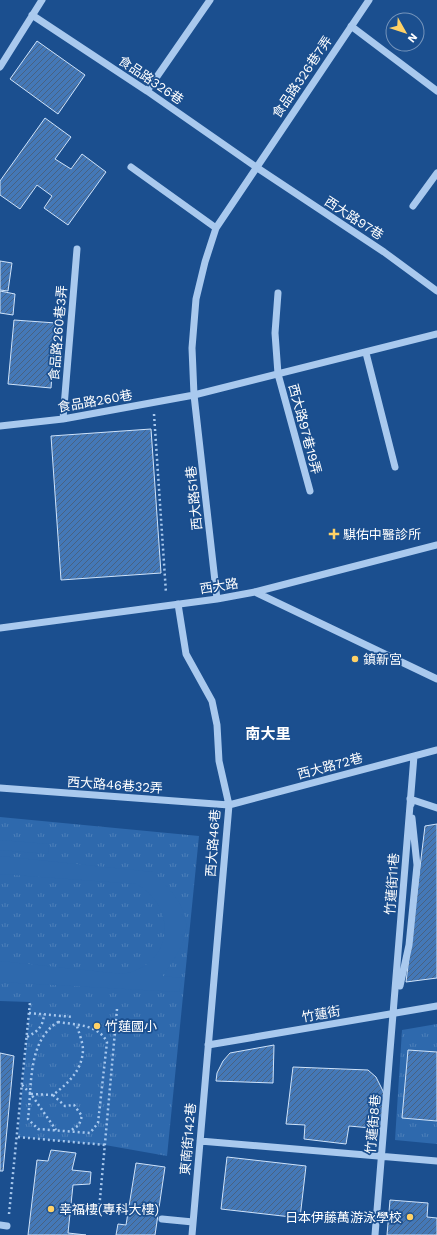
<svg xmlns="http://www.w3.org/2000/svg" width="437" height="1235" font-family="'Work Sans','Noto Sans TC',sans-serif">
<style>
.grass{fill:url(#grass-tufts)}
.pitch{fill:#2e69ad}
.building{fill:url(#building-hatch);stroke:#cfe3fa}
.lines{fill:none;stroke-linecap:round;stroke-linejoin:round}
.path{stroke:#a9c9ee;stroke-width:2.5;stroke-dasharray:2 3;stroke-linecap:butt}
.minor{stroke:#a9c9ee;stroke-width:7}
.poi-dot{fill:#ffd166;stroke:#1b4f8f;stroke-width:1.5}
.labels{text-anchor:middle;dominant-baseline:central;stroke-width:3.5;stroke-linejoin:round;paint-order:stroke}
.street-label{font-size:13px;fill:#fff;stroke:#1b4f8f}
.poi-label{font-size:13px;fill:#fff;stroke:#1b4f8f;text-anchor:start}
.quarter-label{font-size:15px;font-weight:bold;fill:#fff;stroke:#1b4f8f}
</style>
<defs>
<pattern id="grass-tufts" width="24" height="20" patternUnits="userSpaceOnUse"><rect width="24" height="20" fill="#2e69ad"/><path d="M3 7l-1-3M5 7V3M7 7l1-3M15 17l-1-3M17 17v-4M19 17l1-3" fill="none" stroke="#4d80b9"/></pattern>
<pattern id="building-hatch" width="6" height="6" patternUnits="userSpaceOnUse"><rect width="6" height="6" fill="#4478b7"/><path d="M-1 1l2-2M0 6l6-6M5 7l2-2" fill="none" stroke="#486282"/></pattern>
</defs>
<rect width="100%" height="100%" fill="#1b4f8f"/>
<path class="grass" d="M0,817L199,836L167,1156L105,1145L18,1137L30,1002L0,1001Z
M437,1024V1144L395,1140L402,1030Z"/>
<path class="pitch" d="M0,840L49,844L48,854L0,850Z
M0,856L153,872C193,911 198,930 162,976L182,978L179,992L0,982V961L122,974C172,967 180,908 136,884L0,874Z"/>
<path class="building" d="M37,41L85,75L58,114L10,79Z
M45,118L71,137L55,159L71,169L82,154L106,172L68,225L44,208L52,196L37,185L20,209L0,195V181Z
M0,261L12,263L8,291L0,290Z
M0,291L15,294L13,315L0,313Z
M14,320L56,323L51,388L8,384Z
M151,429L161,573L61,580L51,436Z
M437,824V978L406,982L425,826Z
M274,1045L273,1083L216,1081L217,1073L223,1061L230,1053Z
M408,1050L437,1052V1121L402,1118Z
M0,1053L14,1056L3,1171H0Z
M293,1067L368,1070L376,1077L383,1091L386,1106L382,1129L349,1126L346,1144L304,1139L305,1125L286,1124Z
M51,1150L76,1153L72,1170L91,1172L90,1184L73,1185L68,1233L86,1235H28L37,1160L48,1161Z
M227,1157L306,1166L300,1218L221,1209Z
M136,1163L165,1167L155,1235H116L118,1224L126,1225Z
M390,1200L428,1203L427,1217L437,1218V1235H387Z"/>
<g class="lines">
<path class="path" d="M154,414L166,593
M29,1013L73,1017
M58,1022C76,1025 98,1024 107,1042L98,1123L90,1133L38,1129L28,1119C32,1087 27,1041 58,1022Z
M27,1037C38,1031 43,1027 44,1014
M22,1085L31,1094L56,1130
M31,1094L53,1095C68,1083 82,1071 83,1050C83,1043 79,1033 77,1026
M53,1095L65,1106L74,1105L82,1116L79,1125L70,1131
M18,1137L105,1145
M99,1210L117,1009
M9,1214L30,1002"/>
<path class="minor" d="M32,15L147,91L256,167L384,252L437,291
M351,26L437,91
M0,67L42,0
M147,91L210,0
M131,167L216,228
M413,206L437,173
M278,293L275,333L278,374L310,491
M366,353L395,467
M63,419L77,249
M0,426L63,419L194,395L437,334
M255,592L437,679
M217,599L194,395L192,348L196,299L205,262L216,228L369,0
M178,604L186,654L212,701L217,725L219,761L229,805L192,1235
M0,628L217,599L255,592L437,545
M0,788L229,805L437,750
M411,804L410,799L437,808
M400,986L409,945L417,865L412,818
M208,1045L437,1006
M200,1141L437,1161
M162,1219L193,1222
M0,1225L7,1226
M375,1235L414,756"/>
</g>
<g class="poi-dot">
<path d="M332 528h4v4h4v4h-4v4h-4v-4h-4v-4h4z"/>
<circle cx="355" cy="659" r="4"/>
<circle cx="97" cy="1026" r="4"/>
<circle cx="51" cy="1209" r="4"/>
<circle cx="410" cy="1217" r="4"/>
</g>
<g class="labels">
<g class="street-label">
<text transform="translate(302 77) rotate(-56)">食品路326巷7弄</text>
<text transform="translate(151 80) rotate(34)">食品路326巷</text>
<text transform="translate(354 218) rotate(33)">西大路97巷</text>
<text transform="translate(58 333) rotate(-85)">食品路260巷3弄</text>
<text transform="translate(95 401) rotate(-10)">食品路260巷</text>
<text transform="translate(305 429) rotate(75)">西大路97巷19弄</text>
<text transform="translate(194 498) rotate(-96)">西大路51巷</text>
<text transform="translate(219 586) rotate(-9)">西大路</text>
<text transform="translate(330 766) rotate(-15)">西大路72巷</text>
<text transform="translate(115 785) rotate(4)">西大路46巷32弄</text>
<text transform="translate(213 843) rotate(-86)">西大路46巷</text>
<text transform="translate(392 884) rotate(-86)">竹蓮街11巷</text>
<text transform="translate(321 1014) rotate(-10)">竹蓮街</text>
<text transform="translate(373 1124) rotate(-85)">竹蓮街8巷</text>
<text transform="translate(188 1139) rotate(-85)">東南街142巷</text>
</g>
<g class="poi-label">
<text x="343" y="534">騏佑中醫診所</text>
<text x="363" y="659">鎮新宮</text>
<text x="105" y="1026">竹蓮國小</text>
<text x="59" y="1209">幸福樓(專科大樓)</text>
<text x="402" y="1217" text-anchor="end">日本伊藤萬游泳學校</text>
</g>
<g class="quarter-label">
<text x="268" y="734">南大里</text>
</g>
</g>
<g transform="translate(405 32) rotate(129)"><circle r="19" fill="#1b4f8f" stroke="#7695bc"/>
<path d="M0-3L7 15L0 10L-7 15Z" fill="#ffd166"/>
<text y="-6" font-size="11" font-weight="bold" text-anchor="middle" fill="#ffffff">N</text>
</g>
</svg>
